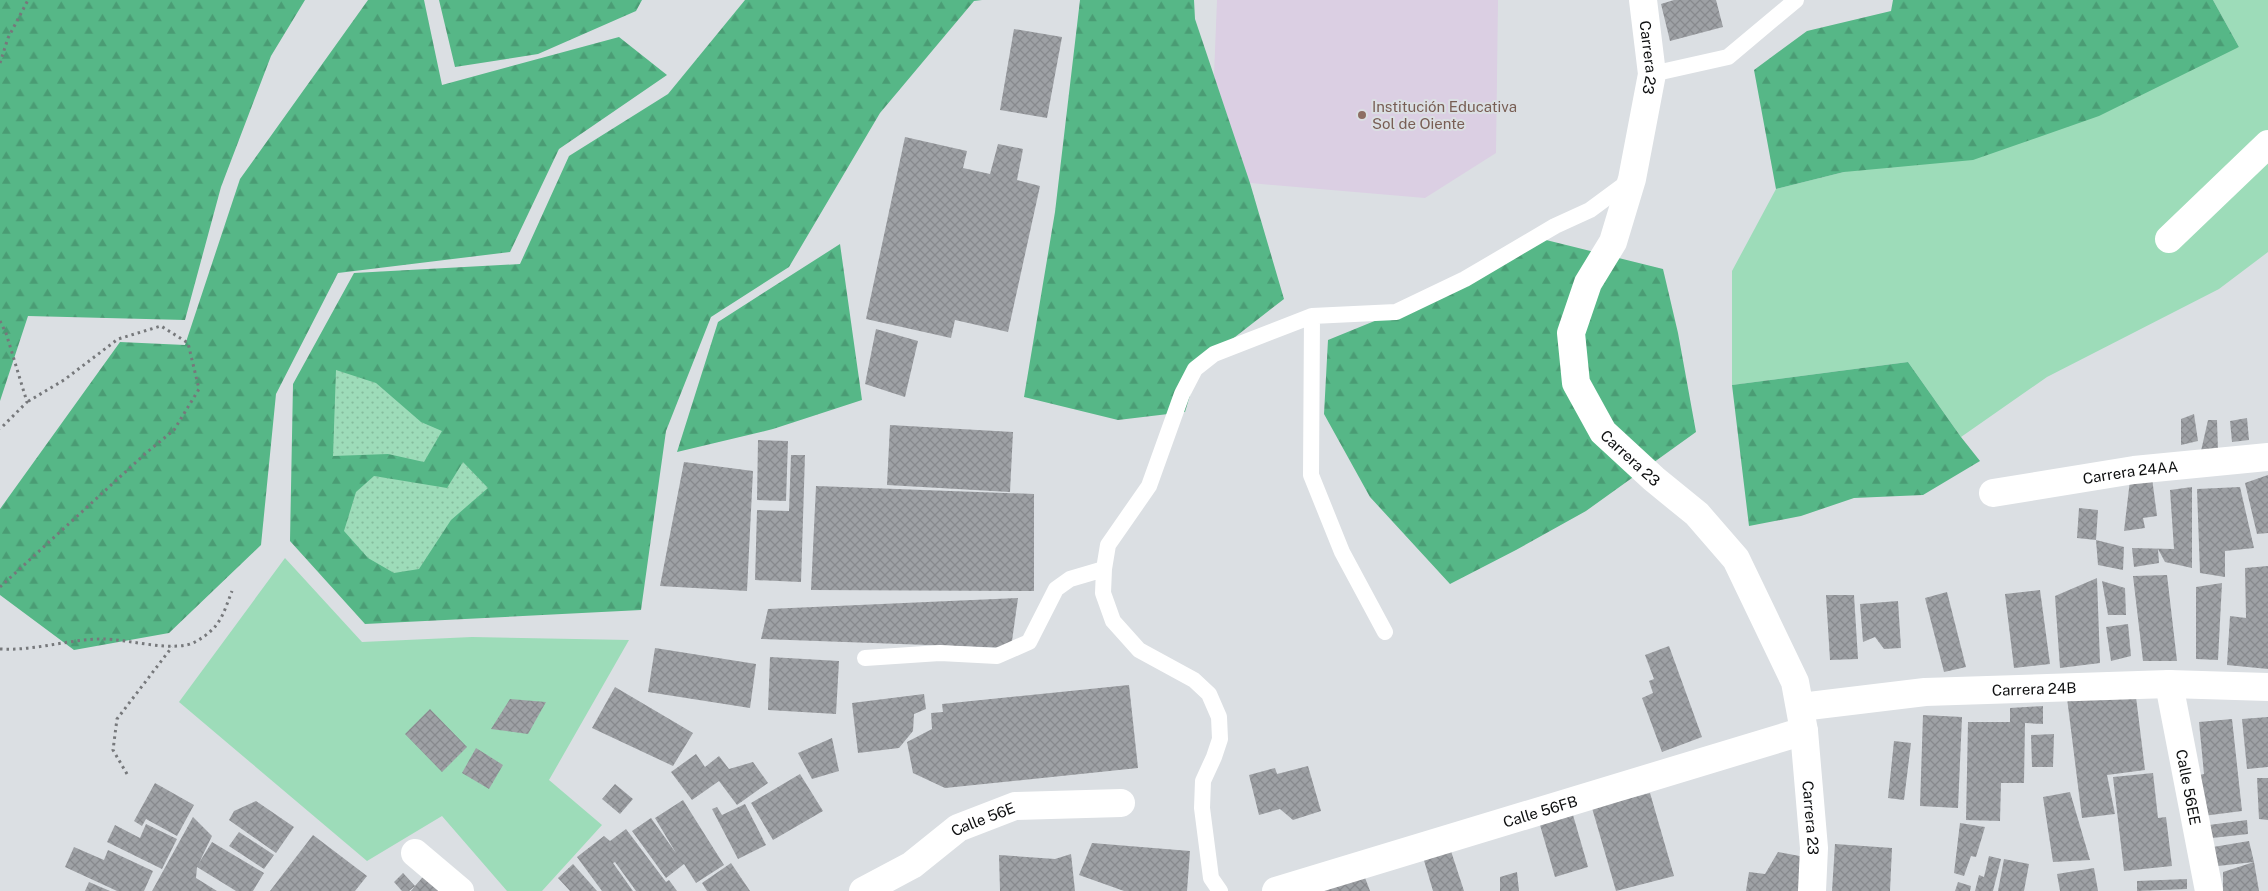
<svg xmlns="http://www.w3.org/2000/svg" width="2268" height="891" font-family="'Public Sans',sans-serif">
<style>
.education{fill:#dbcfe3}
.grass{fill:#9ddcb9}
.forest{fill:url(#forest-firs)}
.park{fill:url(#park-dots)}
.building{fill:url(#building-cross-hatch)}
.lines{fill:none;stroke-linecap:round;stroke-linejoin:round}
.path{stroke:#76787b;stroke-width:3;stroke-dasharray:2.5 4;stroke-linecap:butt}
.lane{stroke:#fff;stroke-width:16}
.street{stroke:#fff;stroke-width:28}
.secondary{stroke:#fff;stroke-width:28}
.education-dot{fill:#8d6e63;stroke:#dbdfe3;stroke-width:2}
.labels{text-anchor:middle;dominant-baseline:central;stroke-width:4;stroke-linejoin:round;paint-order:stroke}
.street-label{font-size:15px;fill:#0e0f10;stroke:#dbdfe3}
.education-label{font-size:15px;fill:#785e54;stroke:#dbdfe3;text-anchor:start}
</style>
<defs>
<pattern id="forest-firs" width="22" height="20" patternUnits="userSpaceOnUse" patternTransform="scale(1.25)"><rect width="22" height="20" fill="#56b787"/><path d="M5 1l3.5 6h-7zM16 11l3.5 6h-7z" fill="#4a9c74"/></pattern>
<pattern id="park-dots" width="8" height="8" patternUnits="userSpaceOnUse" patternTransform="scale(1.25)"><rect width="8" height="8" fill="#9ddcb9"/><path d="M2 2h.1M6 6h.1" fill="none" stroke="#86bc9e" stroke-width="1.8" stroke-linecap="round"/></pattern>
<pattern id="building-cross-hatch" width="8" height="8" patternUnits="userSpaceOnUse" patternTransform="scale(1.25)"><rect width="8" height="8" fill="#9ea1a5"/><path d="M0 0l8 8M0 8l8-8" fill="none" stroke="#87898d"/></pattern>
</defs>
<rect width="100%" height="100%" fill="#dbdfe3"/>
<path class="education" d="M1217,0H1498L1496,153L1425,198L1250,183L1214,76Z"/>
<path class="grass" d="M2213,0H2268V252L2219,289L2047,377L1961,437L1908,362L1732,385V271L1776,189L1844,172L2239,47Z
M285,558L362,642L472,637L629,640L549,780L602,825L542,891H507L442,816L367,861L179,702Z"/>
<path class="forest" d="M0,0H305L271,56L221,187L185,320L28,316L0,401Z
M368,0H424L442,85L619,37L667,75L559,149L510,252L338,273L276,394L261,545L169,633L74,650L0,595V509L120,342L185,345L240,179Z
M439,0H642L636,11L538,54L455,67Z
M745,0H982L974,1L880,113L789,267L711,317L666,431L641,610L365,624L290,541L293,384L354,273L520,264L569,156L668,94Z
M1080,0H1194L1195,19L1250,183L1284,299L1199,365L1185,412L1118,420L1024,397L1055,212Z
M1893,0H2213L2239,47L2099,116L1973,160L1844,172L1776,189L1754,70L1807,31L1891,11Z
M1534,237L1663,269L1678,333L1696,432L1586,511L1516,550L1450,584L1370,497L1324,414L1328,340L1404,309Z
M840,244L862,400L773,429L677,452L718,322Z
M1908,362L1961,437L1980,461L1923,495L1854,498L1801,516L1749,526L1732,385Z"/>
<path class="park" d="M336,370L376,383L421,422L442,431L424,462L388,454L333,456Z
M463,462L488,488L451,520L419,569L394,573L368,558L344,531L356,492L374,476L447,488Z"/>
<path class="building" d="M1674,0H1716L1723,27L1670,41L1661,4Z
M1014,29L1062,37L1047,118L1000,110Z
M905,137L967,151L963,168L990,174L998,144L1023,149L1017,180L1040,186L1008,332L955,320L951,338L866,319Z
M876,329L918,341L905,397L865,384Z
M2194,414L2198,441L2181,445V419Z
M2247,418L2249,440L2232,442L2230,421Z
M2208,420H2217L2218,451H2201Z
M890,425L1013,432L1010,492L887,485Z
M758,440L788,441L786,501L757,500Z
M791,455H805L801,582L755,580L757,510L789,511Z
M684,462L753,471L747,591L660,586Z
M2268,475V533L2257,534L2245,483Z
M2152,478L2157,516L2143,518L2145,528L2124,531L2130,480Z
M816,486L1034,494V591L811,590Z
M2192,487V568L2165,562L2158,549L2159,563L2134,567L2132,548L2174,549L2170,490Z
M2240,487L2254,548L2225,551V577L2200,573L2197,489Z
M2079,508L2098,510L2096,540L2077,538Z
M2096,540L2124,547L2123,570L2098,565Z
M2268,566V669L2227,665L2230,616L2246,618L2245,568Z
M2167,575L2177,661H2143L2133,576Z
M2097,578L2100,663L2060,668L2055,596Z
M2102,581L2125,588L2126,615H2108Z
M2222,583L2218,660L2196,659V587Z
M2040,590L2050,664L2014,668L2005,594Z
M1947,592L1966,667L1944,672L1925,598Z
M1826,595H1854L1858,659L1830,660Z
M1018,598L1011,648L761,639L768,609Z
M1898,601L1901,648L1884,649L1875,637L1863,642L1860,604Z
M2128,624L2131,656L2111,661L2106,627Z
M1669,646L1702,737L1662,752L1642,698L1653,693L1649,681L1654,679L1645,655Z
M655,648L756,664L750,708L648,692Z
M770,657L839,661L836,714L768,710Z
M1129,685L1138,768L945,788L913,773L907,742L932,729L931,713L943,712L942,704Z
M615,687L693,733L673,766L592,728Z
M2135,689L2145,770L2107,775L2115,814L2082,818L2066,690Z
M924,694L926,709L914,714L913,731L899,748L858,753L852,703Z
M510,699L546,702L528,734L491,729Z
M2043,706V724L2025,723L2024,783H2001L2000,821L1966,820L1968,722H2010V708Z
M430,709L467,747L442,772L405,734Z
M1923,715L1962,717L1958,808L1920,806Z
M2268,717V767L2247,769L2242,719Z
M2232,719L2242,811L2203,816L2199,775L2204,774L2199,722Z
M2054,734L2053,767H2032L2031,735Z
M832,738L839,771L812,779L798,753Z
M1894,741L1911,743L1904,800L1888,798Z
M476,748L503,765L489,789L462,773Z
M696,754L705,767L719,756L729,769L753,762L768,783L737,805L719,781L692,800L671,772Z
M1308,766L1321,811L1293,820L1280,809L1259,815L1249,775L1275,768L1277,774Z
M2153,773L2158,818L2166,817L2172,866L2124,871L2113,777Z
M800,774L823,811L773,840L751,803Z
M2257,778H2268V820L2259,819Z
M155,783L194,805L177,836L146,819L142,826L134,821Z
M615,784L633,799L620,814L602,799Z
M2070,792L2090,860L2053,862L2043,797Z
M1650,793L1674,876L1616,891L1592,808Z
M683,800L724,865L696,883L684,864L666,878L632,831L651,818L676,853L655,818Z
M256,801L294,827L276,853L229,820L234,811Z
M745,804L766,845L738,859L712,809L717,807L722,815Z
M1573,815L1588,867L1555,877L1540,825Z
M193,817L212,836L199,863L212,842L264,873L253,891H236L197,867L196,878L217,891H152Z
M2247,820L2248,834L2212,838L2209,825Z
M1960,823L1985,827L1976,857L1971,856L1964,876L1954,873Z
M146,824L177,839L162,869L107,842L115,825L140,838Z
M626,829L666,882L669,880L677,891H636L615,862L613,863L633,891H602L577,857L604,836L610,841Z
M239,832L274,855L264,869L229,846Z
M313,835L367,876L355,891H270Z
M2249,841L2254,862L2218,866L2213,847Z
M1092,843L1190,851L1187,891H1124L1079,875Z
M1835,844L1892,848L1890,891H1832Z
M74,847L104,860L108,850L153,871L144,891H117L65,867Z
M1450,848L1464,891H1433L1423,857Z
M1778,852L1805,857L1800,891H1746L1749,872L1765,874Z
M1071,854L1075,891H1000L999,855L1055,859Z
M1989,856L2001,859L1993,891H1975L1979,875L1984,877Z
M2004,859L2029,864L2024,891H1998Z
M2254,862L2259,891H2223V872Z
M731,863L750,891H707L702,883Z
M573,864L597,891H570L558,878Z
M1361,867L1370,891H1309Z
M2094,868L2098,891H2060L2057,874Z
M429,870L452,891H411L415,886L409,891H402L394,882L403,873L415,886Z
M1517,872L1519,891H1500V877Z
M2187,879V889L2137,891V881Z
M89,882L110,891H85Z
M1958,882L1971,886L1970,891H1955Z"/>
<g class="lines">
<path class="path" d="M0,63L8,38L28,0
M0,321L6,333L27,402L0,429
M0,587L146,453L174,430L199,389L188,343L161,326L118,339L64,380L27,402
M0,649C35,651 69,639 103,639C127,639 175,653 195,642C220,628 222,617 232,591
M127,774L113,750L117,719L172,647"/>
<path class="lane" d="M1652,74L1728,57L1796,0
M1312,316L1311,475L1342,552L1385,632
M865,658L940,653L997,656L1029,642L1056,589L1070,579L1104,569
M1220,891L1211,878L1202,808L1203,781L1214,757L1220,739L1219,717L1209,694L1194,680L1139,650L1113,621L1103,593L1104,569L1108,545L1149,486L1182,394L1195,369L1214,354L1312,316L1396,312L1465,279L1555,226L1590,210L1632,179"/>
<g class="street">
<path d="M2169,239L2268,144"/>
<path id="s1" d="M1993,493L2134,470L2268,457"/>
<path id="s2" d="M2169,684L2209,891"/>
<path id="s3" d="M1801,707L1925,692L2169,684L2268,687"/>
<path d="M415,853L460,891"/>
<path id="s4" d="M863,891L912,865L958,828L1015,806L1121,803"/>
<path id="s5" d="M1276,891L1804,731"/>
</g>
<path class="secondary" id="s6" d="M1643,0L1652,74L1632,179L1613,242L1588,283L1571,333L1576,383L1603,432L1654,479L1697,514L1736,559L1795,682L1804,731L1814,848L1812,891"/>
</g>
<circle class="education-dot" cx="1362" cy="115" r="5"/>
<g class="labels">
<g class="street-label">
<text stroke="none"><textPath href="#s6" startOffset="58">Carrera 23</textPath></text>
<text stroke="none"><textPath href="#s6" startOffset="492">Carrera 23</textPath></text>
<text stroke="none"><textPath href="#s1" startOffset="139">Carrera 24AA</textPath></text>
<text stroke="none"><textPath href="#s3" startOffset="234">Carrera 24B</textPath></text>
<text stroke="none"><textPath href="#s2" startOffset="105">Calle 56EE</textPath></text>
<text stroke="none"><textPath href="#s5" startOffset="276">Calle 56FB</textPath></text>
<text stroke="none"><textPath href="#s6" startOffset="912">Carrera 23</textPath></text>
<text stroke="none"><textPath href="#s4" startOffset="141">Calle 56E</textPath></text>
</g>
<g class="education-label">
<text x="1372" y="106">Institución Educativa<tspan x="1372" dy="17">Sol de Oiente</tspan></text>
</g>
</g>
</svg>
